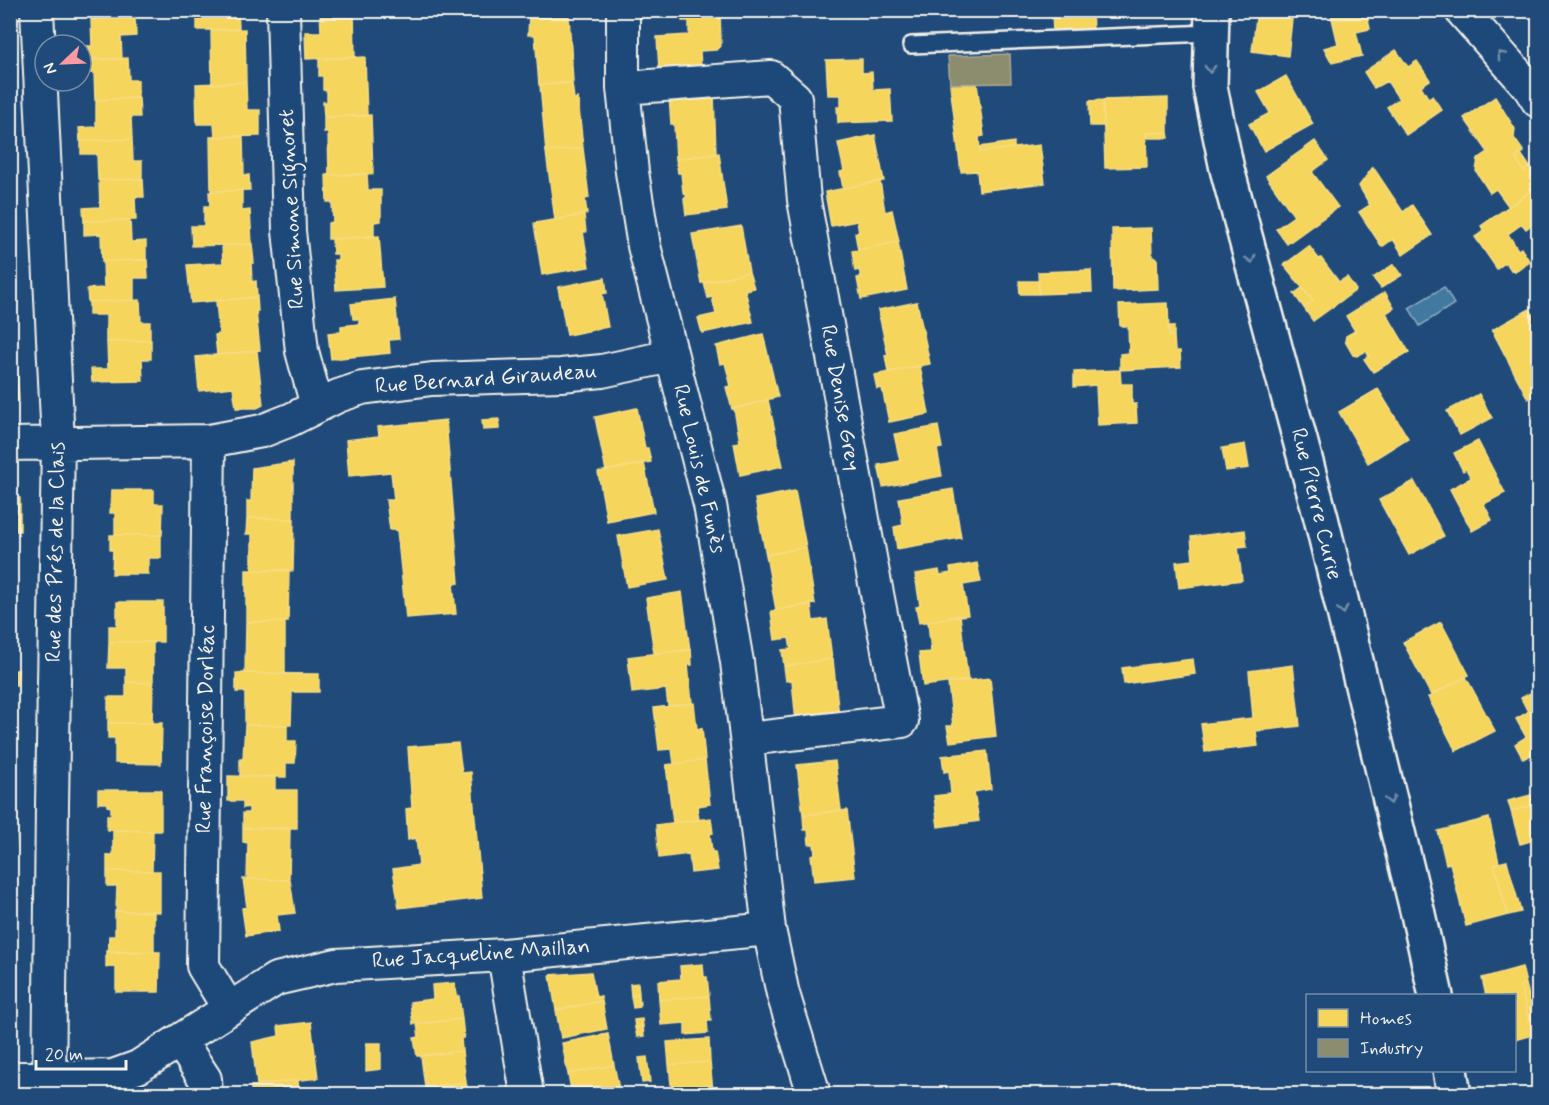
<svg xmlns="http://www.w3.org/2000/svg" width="1549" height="1105" font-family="Mynerve,sans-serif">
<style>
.water{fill:#4379a0;stroke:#8aa9bd;stroke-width:1.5}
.homes{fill:#f6d55c;stroke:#f5dd86;stroke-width:1.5}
.industry{fill:#8c8c6e;stroke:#abaa93;stroke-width:1.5}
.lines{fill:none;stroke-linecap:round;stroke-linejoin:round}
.service-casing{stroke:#f4f1e8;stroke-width:20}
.minor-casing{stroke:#f4f1e8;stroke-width:36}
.tertiary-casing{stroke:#f4f1e8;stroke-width:38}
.service{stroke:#1f4a7a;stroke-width:15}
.minor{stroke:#1f4a7a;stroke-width:32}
.tertiary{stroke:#1f4a7a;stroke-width:33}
.oneway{stroke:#748da6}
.labels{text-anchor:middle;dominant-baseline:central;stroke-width:6;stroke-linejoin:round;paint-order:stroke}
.street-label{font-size:22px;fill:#f4f1e8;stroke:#1f4a7a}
</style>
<rect width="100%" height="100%" fill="#1f4a7a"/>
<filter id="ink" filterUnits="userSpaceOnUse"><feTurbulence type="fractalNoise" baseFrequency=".0167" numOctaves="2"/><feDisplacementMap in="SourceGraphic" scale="12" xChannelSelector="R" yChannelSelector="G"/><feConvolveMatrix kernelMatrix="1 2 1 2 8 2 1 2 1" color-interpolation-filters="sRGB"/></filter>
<g filter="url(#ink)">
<path class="water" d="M1444,287L1454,304L1420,326L1409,308Z"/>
<path class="homes" d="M91,10H134L135,18L91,19Z
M197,10H238L239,29L197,30Z
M320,10H354L355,57L306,59L305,32H321Z
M519,10H547V15H519Z
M682,10H720L721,45L716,50L700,51L701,67L659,69L657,37L689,35V21H682Z
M851,10H911V14L851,16Z
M1052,10H1092L1093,32L1053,34Z
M1257,10H1293L1288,56L1252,51Z
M1330,10H1366L1370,29L1356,32L1362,56L1332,63L1324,48L1338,44Z
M529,15L569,16L573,82L539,85L535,35H528Z
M135,18L136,36L121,37L122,59L81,60V46H92L91,19Z
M245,29L246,82L212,84L211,30Z
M1396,50L1408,67L1417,61L1430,80L1421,86L1428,98L1432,96L1442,110L1406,135L1387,107L1399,99L1387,81L1374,88L1364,72Z
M365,57L367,116L324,117L323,102H327V91L323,90V76H319V59Z
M128,58L129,80H138V98L95,100L94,73H81V60Z
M862,59V73L872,72L873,90L890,89L892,121L838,123L837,107H841V95H828L826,60Z
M1286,76L1313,124L1264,151L1249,124L1270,113L1258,92Z
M246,82L247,110H260V136L215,137L214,124H197L196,84Z
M572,83L574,99L578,98L583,148L546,152L540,85Z
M950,84H977L984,136L979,137L980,152L1040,145L1045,183L979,191L977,171L961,172Z
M714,94L716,154L676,159L674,124H671L669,96Z
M1495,97L1515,129L1514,138L1524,152L1515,158L1524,171L1530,167L1538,180V186L1509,207L1496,189L1490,193L1476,171L1478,159L1488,152L1464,118Z
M139,98L140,117H131L132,139L80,141L79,128L96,127V100Z
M1168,98V132L1146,133L1147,167L1105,168L1103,100Z
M1103,100L1104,126H1090L1089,101Z
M371,115L373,174L329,175L328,132H324V117Z
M1168,132L1169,138H1146V133Z
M875,135L884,181L843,188L840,172L844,171L838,143Z
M243,136L244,176L249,175L250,190L211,191L210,137Z
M132,139L133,161H142V179L98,180L97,154H81V141Z
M1315,141L1328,160L1312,172L1338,207L1287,244L1276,229L1294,216L1266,176Z
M1014,142V148L980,152V147Z
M583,148L589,198L585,199L587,214L555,220L546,152Z
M719,153L727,210L686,215L684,199L687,196L683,192L681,173H678L676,159Z
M1521,154L1530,167L1524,171L1515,158Z
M1373,167L1403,212L1412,205L1432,235L1403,255L1393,239L1382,247L1359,212L1370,205L1359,186Z
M367,174L368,190H381V221L374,222V236L328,239V223L333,222L332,202H327L326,175Z
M143,179L144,197H135L136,220L84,221L83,208L100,207L99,180Z
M880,181L885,212L892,210L899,242L858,250L855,233L859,232L857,221L831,226L825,192Z
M1538,186V220L1526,229L1522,224L1508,234L1518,250L1521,248L1530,262L1515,272L1513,269L1511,270L1506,262L1497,269L1475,237L1484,231L1481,226Z
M242,190V211L250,210L252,244L192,246L191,226H204V206H210L209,192Z
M584,215L586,232H583L589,267L542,275L534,223Z
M130,220L131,242L146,241V260L102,261L101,234L84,235V221Z
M741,226L749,272L701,283L692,234Z
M1151,228L1152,257L1157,258L1158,289L1113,291L1112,229Z
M379,236L383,287L336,290L334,260H338V254H333L332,239Z
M898,242L907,290L861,299L857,278L861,277L859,270L855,271L852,251Z
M252,244L254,263H251L252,282L256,281L257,297L191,303L187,265L223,263L222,245Z
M1309,246L1319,259L1321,258L1339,282L1347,277L1356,290L1313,321L1304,308L1313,301L1284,265Z
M147,260L148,278H134V300L88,302L87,289L104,288L103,261Z
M1394,264L1402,275L1381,288L1373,278Z
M1091,270L1092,292L1039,294L1038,272Z
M749,272L754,288L745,290L753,322L702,333L698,318L716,314L712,297L708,298L704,283Z
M605,278L607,293L602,294L608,327L567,335L558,287Z
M1019,281H1038L1039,294H1020Z
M10,282H13L14,297H10Z
M1302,288L1313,301L1304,308L1294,294Z
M1385,292L1394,308L1386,313L1409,352L1373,372L1364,359L1369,356L1366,351L1357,356L1353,355L1345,341L1346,336L1355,331L1346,316Z
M257,297L258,311H256L260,350L217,355L215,335L219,334L216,301Z
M395,299L399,339L389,340L390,353L331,359L328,333L341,332V326L359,324V319H353L351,304Z
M140,300L141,322H150V340L106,342V315H89V302Z
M917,302L930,364L888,372L885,355H888L878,310Z
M1168,303L1169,336H1174L1175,351H1180L1181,367L1120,370V354L1129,353L1128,326H1120L1119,305Z
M1530,309L1538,326V335L1526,311Z
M1526,311L1538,335V393L1528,399L1492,330Z
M1169,326H1174V336H1169Z
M763,334L778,397L732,409L726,387L731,386L725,363L720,364L716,346Z
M151,340V359H142L143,381L92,382L91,369H108L107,342Z
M257,351L263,405L257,408H236L233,387L199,391L196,357Z
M920,366L929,414L889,422L882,388L877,389L874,375Z
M17,367L19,401H10V368Z
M1120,370L1121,384H1132V404H1136L1137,423L1098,425L1096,385L1074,387V372Z
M1378,389L1408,438L1368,463L1339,412Z
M1479,394L1492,418L1460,435L1447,411Z
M768,400L783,466L740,475L734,443L740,442L734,409Z
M637,408L645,448H648L651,462L606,471L595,417Z
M499,419V429L483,430L482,420Z
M446,420L459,583L453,584L456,614L406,618L397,530H390L386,500H394L391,472L349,476L346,440L379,436L378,427Z
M938,426L942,448L937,449L942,476L883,487L878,465L900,461L894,434Z
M1478,441L1505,493L1484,504L1492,520L1472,531L1450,489L1471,478L1466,469L1463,471L1454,453Z
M1245,444L1249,468L1226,471L1222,448Z
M293,462V519L247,518V501H251L252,468Z
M644,463L654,512L607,521L598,472Z
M1414,481L1444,536L1409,555L1379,500Z
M953,489L961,538L897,549L894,527L903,525L899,498Z
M111,490H154V504H163L162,535H115V513H110Z
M795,491L806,547L766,555L755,499Z
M10,498H20V518H10Z
M10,518H20V531H10Z
M247,518L294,519L293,571L252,570V534H246Z
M658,529L668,580L627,587L618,536Z
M1245,530L1247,546L1238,547L1242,580L1179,588L1176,562L1193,560L1191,537Z
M110,535H161V558H148V574H112L113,550H110Z
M806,547L815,604L776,610L766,555Z
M977,563L981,582L963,585L968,615L919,623L916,607L920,606L915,574L939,570L940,575L951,573L950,568Z
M246,570H289L288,622H246Z
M682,592L690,650L654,653L646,598Z
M117,602H163V642H109V626H117Z
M811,604L813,621L827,619L832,659L784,666L782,650L791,649L789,638L775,640L771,611Z
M960,615L968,680L923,686L919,653L931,652L928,622Z
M10,622H18V637H10Z
M246,622H285V674L245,673Z
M1441,622L1469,675L1431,695L1403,642Z
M109,642H153V683L126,682V668H108Z
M691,649L692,665H688L692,703L668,706L666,689L632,693L628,657Z
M833,659L839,717L796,722L792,680L786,681L784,666Z
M1193,659L1195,674L1124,684L1122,668Z
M1293,665L1300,726L1256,731L1258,746L1205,752L1201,724L1253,718L1249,671Z
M10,670H18L17,685H10Z
M236,673L319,674V692H292L291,725H245V692H236Z
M1466,677L1495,731L1456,751L1428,697Z
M990,678L996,736L950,742L947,726H953L948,683Z
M126,682L153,683L152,723H108V697H126Z
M1538,689V751L1523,759L1515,744L1526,737L1516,719L1528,712L1521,698Z
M694,703L697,729L702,728L705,760L674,764L672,749L659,750L654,708Z
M10,718H17V734L10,733Z
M108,723H162L161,764L115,763V738H108Z
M245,725H287V741H296L295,763H286V777L240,776V759H243Z
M10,733L17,734V749H10Z
M458,743L462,773L471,772L482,898L399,908L393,869L419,865L416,838L408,840L406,809L412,808L408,747Z
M987,751L991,789L974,792L979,821L938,827L934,796L951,794L949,771L944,772L942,756Z
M705,760L710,804L697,806L699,820L673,823L666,765Z
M835,761L841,810L803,815L797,765Z
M228,776L275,777V790H297V828H243V813H249V807L243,808V801H228Z
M98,790H161V831L107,830V815H111V807L107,806V803H98Z
M1531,795L1534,805L1511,811L1508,801Z
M1534,805L1538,824V839L1520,844L1511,811Z
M847,810L855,877L814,881L811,855L815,854L814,844H809L808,830H804L803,815Z
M10,814H16V830H10Z
M711,818L713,833L710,834L712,852H715L718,870L691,873L689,854L659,858L656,825Z
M1489,818L1499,863L1494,864L1508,915L1466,926L1450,863L1446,864L1438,831Z
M243,828L290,829L289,880L247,879L248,843L243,842Z
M10,830H16L15,845H10Z
M113,830L153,831L152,871H107V855H113Z
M1507,861L1521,912L1508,915L1494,864Z
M107,871H160V912L116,911L117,886H107Z
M10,878H15L14,893H10Z
M243,879L290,880L295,913L277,915L279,931L246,936L242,908L247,907Z
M115,911H154V952H108L109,936H115Z
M10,926H14V941H10Z
M106,951L160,952L159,992H116V967H106Z
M703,964L704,977H707L709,996L659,1000L658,981L681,979L680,966Z
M1522,967L1526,984L1520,985L1533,1035L1514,1040V996H1486L1482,978Z
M591,972L596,997L601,996V1001L556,1010L550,975Z
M455,983L456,996H459L462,1019L413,1024L410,1002L433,999L432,985Z
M638,983L639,994L631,996L630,984Z
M1526,984L1538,1030V1034L1533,1035L1520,985Z
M639,994L640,1007L633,1008L631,996Z
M709,996L711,1021H707L708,1033L685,1035V1023L661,1025L659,1000Z
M602,1001L607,1029L561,1038L556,1010Z
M462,1019L464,1038H461L462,1051L417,1056L414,1038L419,1037L417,1024Z
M642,1019L643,1026L635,1028L634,1020Z
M311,1022L318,1078L257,1085L252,1042L279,1036L278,1026Z
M643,1026L644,1036L637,1037L635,1028Z
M608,1034L614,1065L568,1074L562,1043Z
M709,1039L710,1062L669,1065L667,1042Z
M366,1043H381V1069L366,1071Z
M462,1051L466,1082L425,1087L421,1056Z
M647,1057L650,1082L642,1083L639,1058Z
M710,1062L713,1091H716L717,1094H672L669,1065Z
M614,1065L620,1094H572L568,1074Z
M298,1080L299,1094H251V1086Z
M466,1082L468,1094H426L425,1087Z"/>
<path class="industry" d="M1010,54L1011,83L950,84L948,56Z"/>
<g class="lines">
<g class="service-casing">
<path id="service" d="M911,45L1211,33"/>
</g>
<g class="minor-casing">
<path id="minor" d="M37,10L58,442L52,805L49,1094
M283,10L289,231L302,351L317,406
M623,10V88L632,172L644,246L710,505L737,662L769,929L783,994L814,1094
M1461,10L1529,87L1538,101
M623,88L771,77L795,98L804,200L872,568L902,721L747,739
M209,441L203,966L229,1009
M10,444L209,441L262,431L290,420L338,396L362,388L432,379L561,375L602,371L671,356
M504,955L527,1094
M180,1041L205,1079L206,1094
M10,1078L113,1076L138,1067L276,979L336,965L504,955L769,929"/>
</g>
<g class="tertiary-casing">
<path id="tertiary" d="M1212,10L1210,87L1227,169L1321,518L1418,914L1436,996
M1450,1070L1454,1094"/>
</g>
<use href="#service" class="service"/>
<use href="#minor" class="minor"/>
<use href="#tertiary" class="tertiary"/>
</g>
<defs><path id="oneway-chevron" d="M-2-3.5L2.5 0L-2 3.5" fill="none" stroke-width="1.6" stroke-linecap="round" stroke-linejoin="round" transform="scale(1.5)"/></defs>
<g class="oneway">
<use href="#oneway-chevron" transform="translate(1501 55) rotate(-132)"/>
<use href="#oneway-chevron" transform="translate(1210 69) rotate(90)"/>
<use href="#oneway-chevron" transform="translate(1251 259) rotate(75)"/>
<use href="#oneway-chevron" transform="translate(1343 610) rotate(76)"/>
<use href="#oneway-chevron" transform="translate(1390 800) rotate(76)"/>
</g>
</g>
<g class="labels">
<g class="street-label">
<text transform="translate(292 209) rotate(-93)">Rue Simone Signoret</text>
<text transform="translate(486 379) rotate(-4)">Rue Bernard Giraudeau</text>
<text transform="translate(840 398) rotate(80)">Rue Denise Grey</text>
<text transform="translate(699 469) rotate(77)">Rue Louis de Funès</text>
<text transform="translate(1316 504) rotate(76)">Rue Pierre Curie</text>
<text transform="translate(56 552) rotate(-89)">Rue des Prés de la Clais</text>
<text transform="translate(206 729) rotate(-89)">Rue Françoise Dorléac</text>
<text transform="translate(481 954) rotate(-4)">Rue Jacqueline Maillan</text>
</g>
</g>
<rect width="1549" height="1105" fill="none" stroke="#1f4a7a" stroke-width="36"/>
<rect x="18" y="18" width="1513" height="1069" fill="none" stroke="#f4f1e8" stroke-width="2" filter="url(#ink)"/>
<rect x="1306" y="994" width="210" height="78" fill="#1f4a7a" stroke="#748da6" stroke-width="1.5"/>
<rect x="1318" y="1009" width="30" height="18" fill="#f6d55c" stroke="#748da6" stroke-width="1.5"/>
<text x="1360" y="1024" font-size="18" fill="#f4f1e8">Homes</text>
<rect x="1318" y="1039" width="30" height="18" fill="#8c8c6e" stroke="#748da6" stroke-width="1.5"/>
<text x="1360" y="1054" font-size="18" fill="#f4f1e8">Industry</text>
<g transform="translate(63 63) rotate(247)"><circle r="28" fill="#1f4a7a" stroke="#748da6" stroke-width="1.5"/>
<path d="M0-4.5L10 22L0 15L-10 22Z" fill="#ff9aa2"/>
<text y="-9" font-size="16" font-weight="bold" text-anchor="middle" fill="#f4f1e8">N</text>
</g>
<path d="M36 1060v9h90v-9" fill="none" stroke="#f4f1e8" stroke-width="3"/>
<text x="45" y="1060" font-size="18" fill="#f4f1e8" stroke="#1f4a7a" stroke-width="4.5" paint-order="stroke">20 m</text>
</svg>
